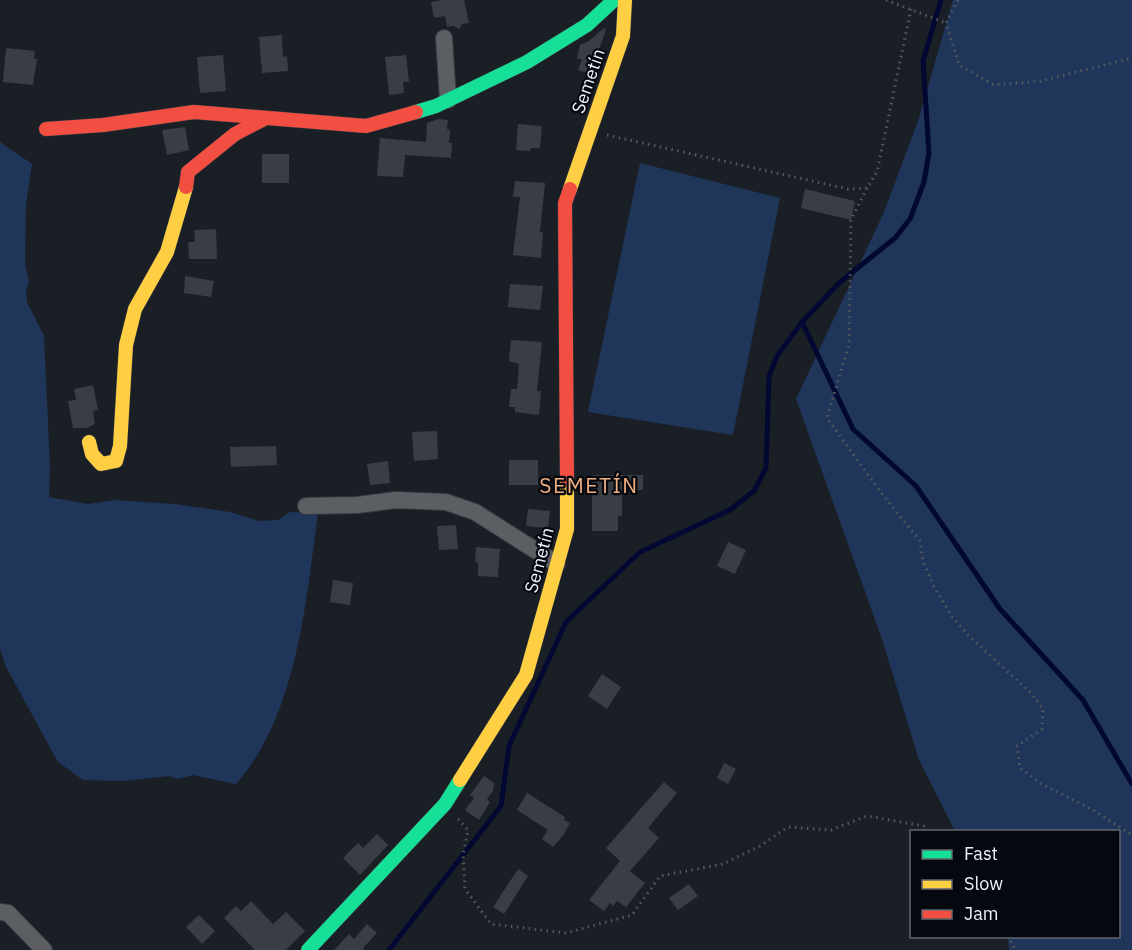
<svg xmlns="http://www.w3.org/2000/svg" width="1132" height="950" font-family="'IBM Plex Sans',sans-serif">
<style>
.green{fill:#1f365a}
.lines{fill:none;stroke-linecap:round;stroke-linejoin:round}
.stream{stroke:#020831;stroke-width:5}
.building{fill:#383e44}
.street-casing{stroke:#383b42;stroke-width:18}
.fast-casing{stroke:#383b42;stroke-width:15}
.slow-casing{stroke:#383b42;stroke-width:15}
.jam-casing{stroke:#383b42;stroke-width:15}
.path{stroke:#56595e;stroke-width:3;stroke-dasharray:1.5 4.5;stroke-linecap:butt}
.street{stroke:#5b5f64;stroke-width:16}
.fast{stroke:#16e098;stroke-width:14}
.slow{stroke:#ffcf43;stroke-width:14}
.jam{stroke:#f24e42;stroke-width:14}
.labels{text-anchor:middle;dominant-baseline:central;stroke-width:4.5;stroke-linejoin:round;paint-order:stroke}
.street-label{font-size:18px;fill:#edf3fd;stroke:#05080e}
.quarter-label{font-size:21px;letter-spacing:1.5px;fill:#f1ae7f;stroke:#05080e}
</style>
<rect width="100%" height="100%" fill="#1a1f26"/>
<path class="green" d="M953,0H1132V950H1009L1008,937L1118,936V832L955,831L919,760L882,639L796,399L884,212L918,121Z
M0,142L32,164L26,205L25,263L29,282L26,291L27,302L44,336L50,467L49,497L88,504L115,500L175,504L230,512L259,521L278,520L290,512L318,513C306,602 297,715 236,784L193,775L178,779L169,776L125,781L83,780L58,762L6,667L0,649Z
M640,163L780,198L733,435L588,412Z"/>
<g class="lines">
<path class="stream" d="M802,322L853,429L916,486L1000,609L1083,700L1132,784
M389,950L501,806L509,746L566,622L640,552L730,510L754,491L766,468L769,376L777,356L802,322L839,283L895,238L910,219L924,182L929,153L923,61L941,0"/>
</g>
<path class="building" d="M442,0H464L469,23L462,24L459,29L453,26L447,27L445,16L434,18L431,2Z
M604,28L606,29L591,74L578,70L582,60L577,58L580,45L589,41Z
M282,35L283,57L287,56L288,71L262,73L259,37Z
M6,48L35,51L34,59H37L33,85L3,82Z
M223,55L226,91L200,93L197,57Z
M406,55L409,82H403L404,93L389,95L385,57Z
M438,119L448,120L447,129L450,130L449,143H452L451,158L405,155L403,177L377,176L380,138L426,142L427,123Z
M518,124L542,126L540,148H531L530,151L516,150Z
M185,127L189,150L167,155L162,130Z
M262,154H289V183H262Z
M515,181L545,183L540,232H543L541,258L513,255L520,197H513Z
M805,189L855,201L851,220L801,208Z
M216,229L217,259H189L188,242H195L194,230Z
M185,276L214,281L211,297L184,293Z
M510,284L543,286L540,310L508,307Z
M511,340L542,342L537,391H541L539,415L515,412V407H509L511,389H517L519,364L509,361Z
M93,385L98,410L93,411L95,424L87,428H73L68,401L76,400L74,389Z
M437,431L438,459L414,461L412,432Z
M276,446L277,465L231,467L230,447Z
M509,460H538V485H509Z
M388,461L390,483L370,485L367,464Z
M592,475H643V490H622V516H618V531H592Z
M528,509L550,511L548,528L526,526Z
M456,525L458,549L439,550L437,526Z
M728,542L746,550L735,574L717,566Z
M476,547L500,549L498,577L478,576V563L475,562Z
M333,580L353,583L350,605L330,602Z
M602,674L621,687L607,709L588,696Z
M724,763L736,769L728,784L717,778Z
M484,776L494,783L493,791L487,799L490,802L479,820L465,810L474,798L470,795Z
M664,782L677,793L648,828L659,838L630,871L645,883L626,907L617,901L613,906L610,903L604,911L589,900L620,861L606,848Z
M527,793L565,817L564,820L570,823L564,834L553,847L542,839L548,830L517,810Z
M377,834L388,845L360,875L343,858L358,843L363,848Z
M518,869L528,876L504,914L493,907Z
M689,884L698,896L678,910L669,898Z
M251,901L273,924L286,912L305,931L286,950H255L224,918L236,906L241,911Z
M199,915L215,931L202,944L186,927Z
M367,924L377,933L363,948L365,950H334L349,934L354,939Z"/>
<g class="lines">
<g class="street-casing">
<path id="street" d="M444,38L448,100
M306,506L357,505L396,500L446,502L475,512L557,564
M0,912L8,913L44,950"/>
</g>
<g class="fast-casing">
<path id="fast" d="M416,112L436,106L527,62L587,25L614,0
M308,950L445,804L460,780"/>
</g>
<g class="slow-casing">
<path id="slow" d="M570,189L623,36L625,0
M89,442L92,454L101,464L116,461L120,446L126,345L135,309L167,252L186,187
M460,780L526,675L567,529V479"/>
</g>
<g class="jam-casing">
<path id="jam" d="M46,129L103,125L194,112L366,126L416,112
M186,187L188,172L235,134L264,119
M567,479L565,203L570,189"/>
</g>
<path class="path" d="M886,0L946,23
M958,0L946,23L959,65L994,85L1041,81L1132,58
M607,135L848,189L867,188L877,172L911,9
M867,188L851,220L849,344L827,418L879,490L920,541L923,561L934,587L953,618L971,638L1031,693L1043,709L1042,729L1017,746L1020,768L1040,783L1093,810L1132,835
M458,819L468,830L463,855L465,889L491,924L566,933L632,915L660,876L723,864L760,846L788,827L831,830L867,816L924,826L928,832
M1007,936L1016,950"/>
<use href="#street" class="street"/>
<use href="#fast" class="fast"/>
<use href="#slow" class="slow"/>
<use href="#jam" class="jam"/>
</g>
<g class="labels">
<g class="street-label">
<text transform="translate(588 81) rotate(-71)">Semetín</text>
<text transform="translate(539 560) rotate(-75)">Semetín</text>
</g>
<g class="quarter-label">
<text x="589" y="485">SEMETÍN</text>
</g>
</g>
<rect x="910" y="830" width="210" height="108" fill="#05080e" stroke="#62666e" stroke-width="1.5"/>
<rect x="922" y="850" width="30" height="9" fill="#16e098" stroke="#62666e" stroke-width="1.5"/>
<text x="964" y="860" font-size="18" fill="#edf3fd">Fast</text>
<rect x="922" y="880" width="30" height="9" fill="#ffcf43" stroke="#62666e" stroke-width="1.5"/>
<text x="964" y="890" font-size="18" fill="#edf3fd">Slow</text>
<rect x="922" y="910" width="30" height="9" fill="#f24e42" stroke="#62666e" stroke-width="1.5"/>
<text x="964" y="920" font-size="18" fill="#edf3fd">Jam</text>
</svg>
